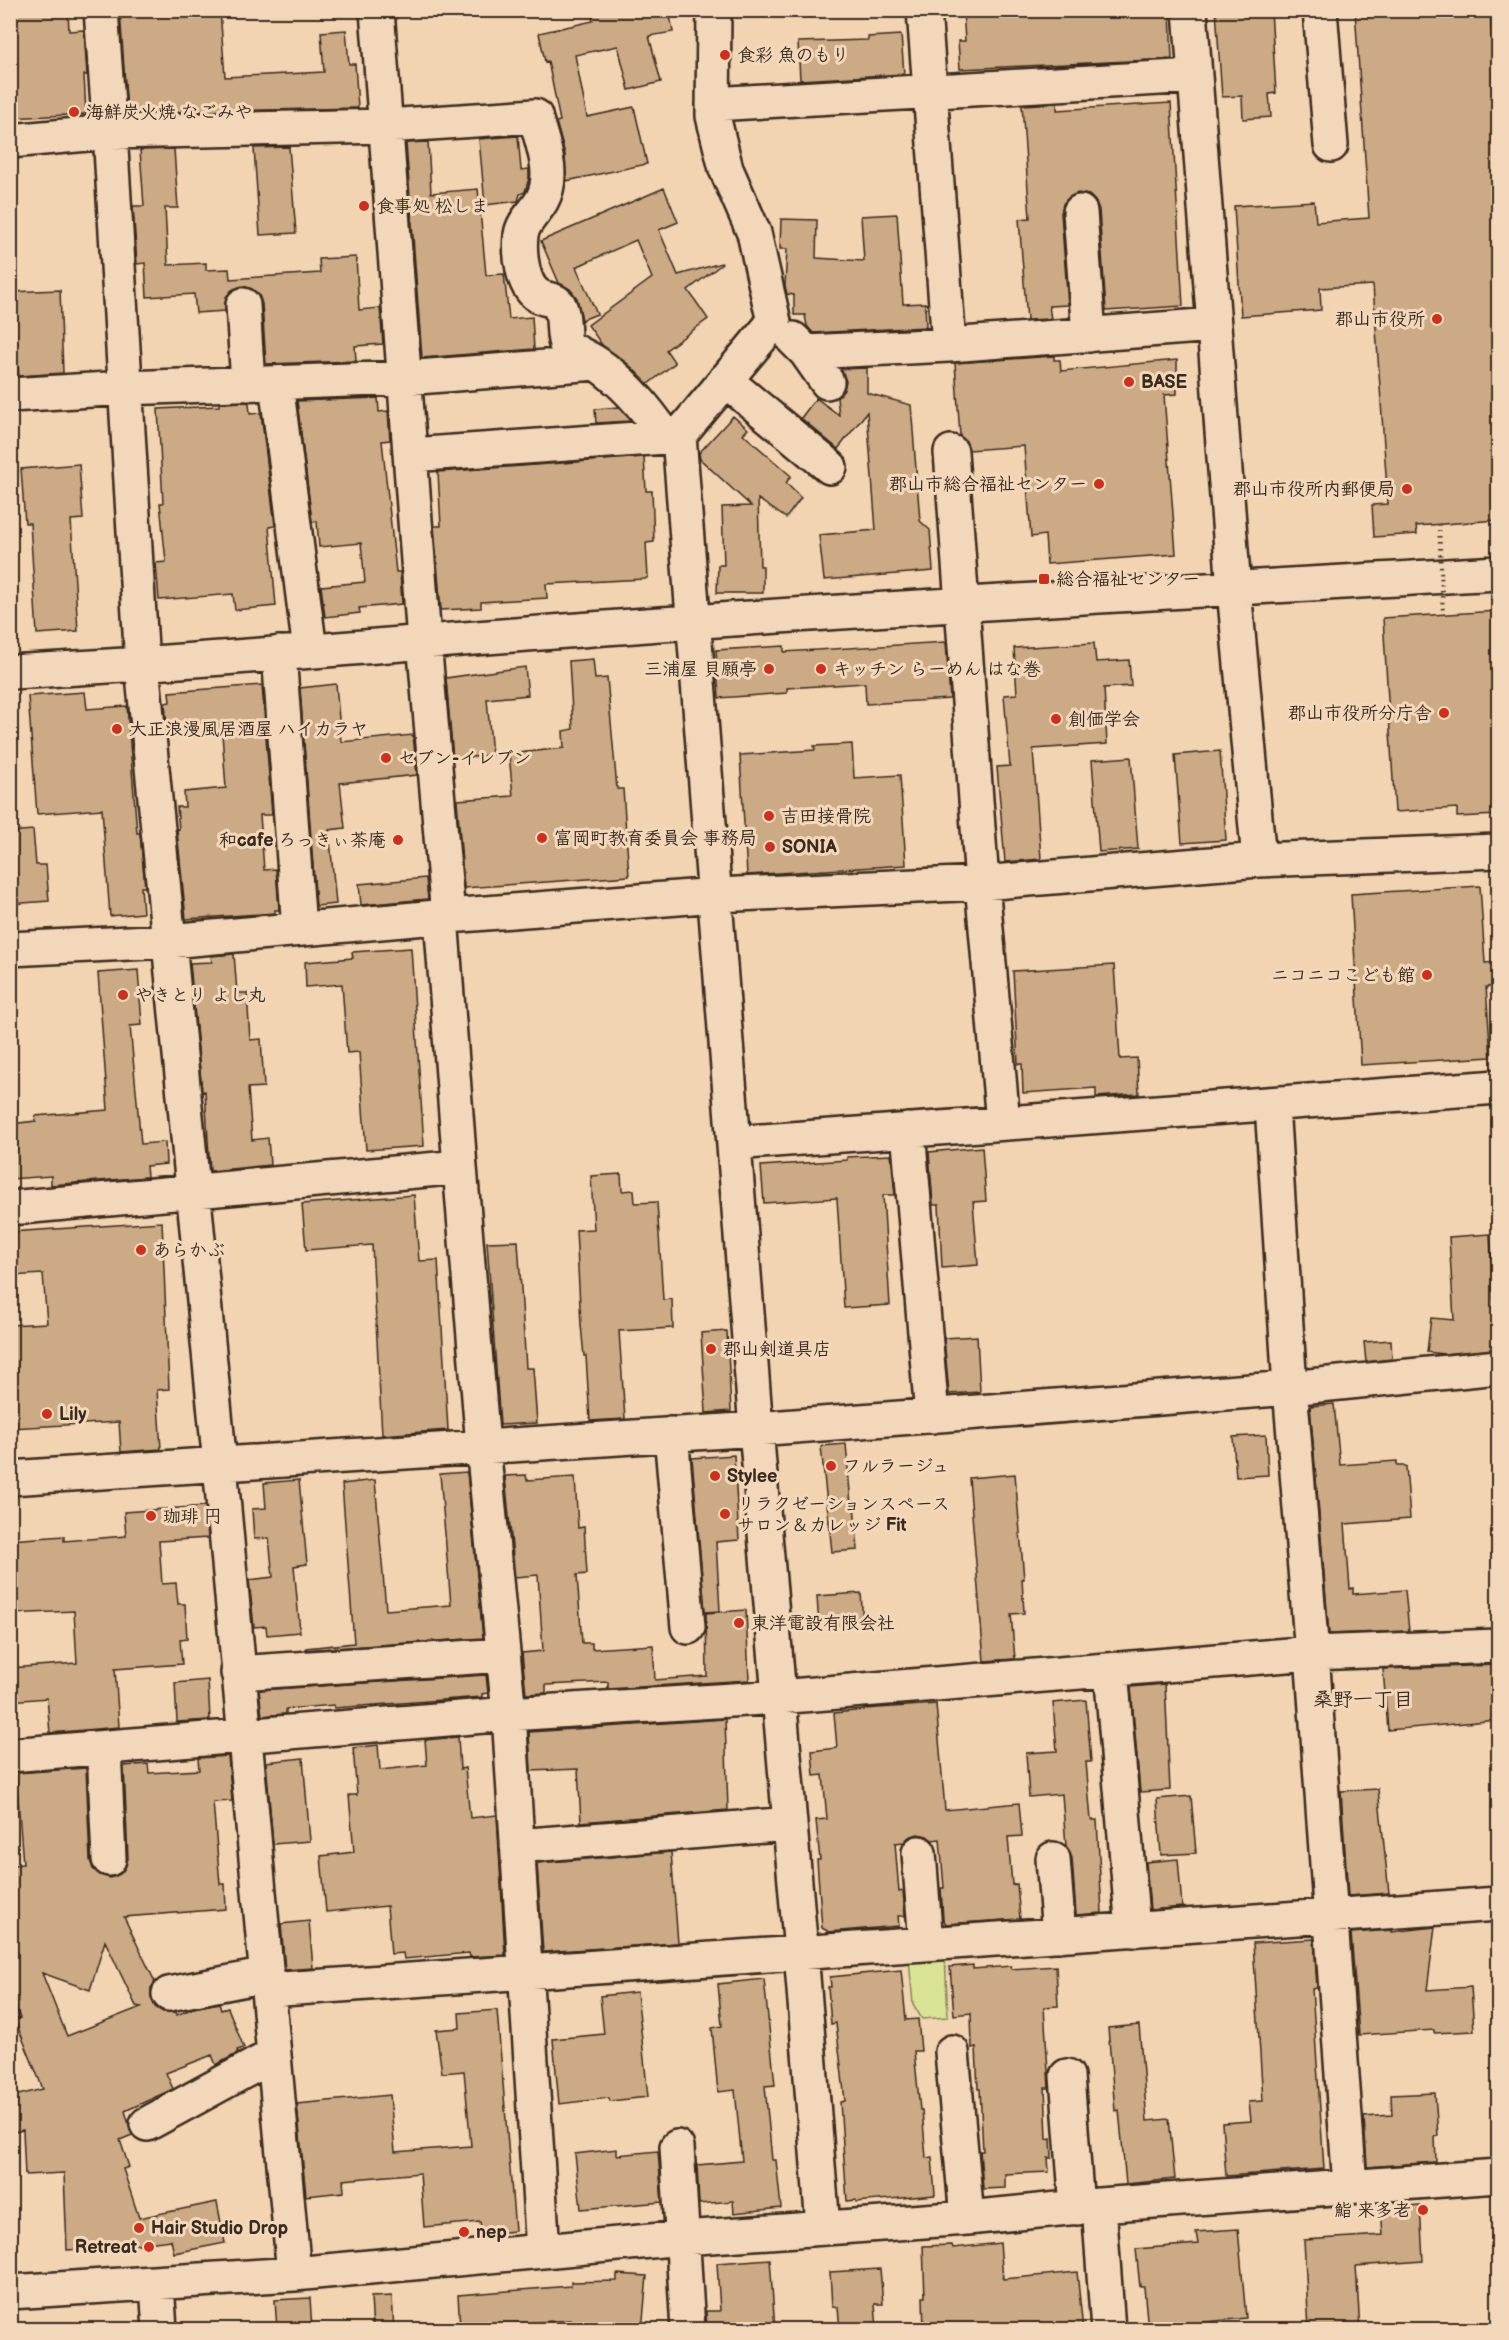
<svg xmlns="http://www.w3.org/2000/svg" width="1509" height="2340" font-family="'Balsamiq Sans','Klee One',sans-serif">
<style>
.green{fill:#d8e396;stroke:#8a865a;stroke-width:1.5}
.building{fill:#cbaa85;stroke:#3b2a1e;stroke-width:1.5;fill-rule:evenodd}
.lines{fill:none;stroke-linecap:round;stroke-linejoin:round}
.minor-casing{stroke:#3b2a1e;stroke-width:38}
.minor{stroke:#f3d7ba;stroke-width:33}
.path-bridge{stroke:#3b2a1e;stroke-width:4;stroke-dasharray:1.5 4.5;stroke-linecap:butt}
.poi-dot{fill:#c8321e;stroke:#f3d7ba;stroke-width:2}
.labels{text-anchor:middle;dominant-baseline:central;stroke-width:6;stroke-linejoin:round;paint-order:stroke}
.poi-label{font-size:18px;font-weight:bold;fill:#3b2a1e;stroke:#f3d7ba;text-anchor:start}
.neighbourhood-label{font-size:20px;font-weight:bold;fill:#3b2a1e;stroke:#f3d7ba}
</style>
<rect width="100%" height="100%" fill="#f2d3b2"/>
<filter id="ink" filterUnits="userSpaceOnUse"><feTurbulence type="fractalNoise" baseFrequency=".0167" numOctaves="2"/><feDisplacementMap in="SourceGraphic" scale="12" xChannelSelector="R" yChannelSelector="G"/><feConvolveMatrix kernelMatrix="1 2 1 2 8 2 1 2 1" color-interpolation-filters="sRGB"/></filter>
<g filter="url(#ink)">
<path class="green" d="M945,1957L948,2017L922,2019L913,2004L909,1959Z"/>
<path class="building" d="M10,10H68L69,31L84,30L87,75H84L86,114L10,118Z
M120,10H220L225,77L324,72L321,32L346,30L349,64H355L358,108L127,113Z
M591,10H669L673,32L649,36L661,82L629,90L618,46L575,55L587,117L634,107L647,164L566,181L565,154L556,122L560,121L548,61L545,62L539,33L593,21Z
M963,10L1090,11V17L1170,13L1172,59L960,69L958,41H965Z
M1216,10H1271L1276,93L1269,94L1271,117L1243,119L1242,96L1222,97Z
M1355,10H1490L1498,134V520L1416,526L1417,534L1374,537L1372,505L1388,504L1373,285L1320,288L1321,310L1241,316L1234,206L1314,201L1316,222L1369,218Z
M901,35L904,74L800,80L798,42L868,40V37Z
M1057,103V110L1171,103L1183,306L1106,311L1099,210L1096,202L1089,195L1078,193L1069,197L1063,204L1061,213L1068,305L1049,306L1051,319L1027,320L1019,219L1030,218L1022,105Z
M518,136L521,170L529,169V178L525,192L520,194L518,201L485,205L479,139Z
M428,142L431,193L478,189L486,275L504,274L509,319L532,317L534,349L422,358L406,143Z
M289,147L296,233L260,235L254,148Z
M174,149L178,208H165L168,265L206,263V270L229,269L230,279L320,273L319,259L356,257L359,310L380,308L383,344L355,346L356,361L266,364L262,304L259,295L252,289L242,286L232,290L226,297L225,311L196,313L194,294L147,297L145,263L137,264L133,206H144L140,150Z
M664,188L678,222L659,230L678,275L721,263L722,264L688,290L708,319L666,350L675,363L648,384L628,364L602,345L588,325L652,278L636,240L576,267L597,314L582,320L577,298L570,289L559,283L541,241Z
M897,214L903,304L925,303L926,327L813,333L807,326L805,315H794V295L787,294L785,286L787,249H780L781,219L817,220L816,258L864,261L861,216Z
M60,290L63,373L19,376L18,367H10V292Z
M1054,356V360H1060L1061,371L1177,360V394L1164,395L1176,554L1047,564L1045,535L1031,537L1024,446L969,450L966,441L960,436L955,363Z
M867,368V393L911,405L920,521L930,530L933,571L824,580L819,535L876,530L867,412L838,449L801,418L816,398L839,415L837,398L844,390L846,381L841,369Z
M378,398L379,412L388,411L390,440L382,441L396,572H400L402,604L359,608L360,613L325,617L321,586L365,582L361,543L319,547L317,521L312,522L297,401Z
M247,402L249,403L250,414L261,413L275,526L269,527L276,606L235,610L233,594L159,600L156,563L166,562L160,503H163L158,409L219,406V403Z
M619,407L631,421L596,423L595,409Z
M733,416L748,429L743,434L791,476L786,483L801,498L786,518L758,499L760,566H763V593H717L718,565H724L722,507L751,506L700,459L699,453Z
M644,457L646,491H652L654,542L646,543L648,577L645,579L546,584L547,598L481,602V608L441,610L434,526H441L438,472Z
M79,464L83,519L71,520L78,631L37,634L30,523H25L21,469Z
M1498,611V815L1457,817V808L1395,812L1383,618Z
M946,642L950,699L866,704L865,683L787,688V693L719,698L716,650L784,646V652Z
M1094,643L1096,662L1129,660L1131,686L1104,688L1107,744L1033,749L1041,859L1005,862L997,767L1010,766L1004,695L1017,694L1014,648Z
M593,659L595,679L607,678L617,789H623L629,876L464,888L457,800L513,796L509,754L564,748L563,731L573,729L569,661Z
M525,667L528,695L487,699L492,755L453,759L446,678Z
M336,684L341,742L413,735L417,775L340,783L345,828L329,830L336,904L316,906L300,688Z
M262,685L272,815H260L264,870L276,869L279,910H275V913L186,919L177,830L179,829L177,807H185L184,792L226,788L222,734L168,738L165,703L170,702L169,692Z
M85,692L87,709L127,706L137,833H140L145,887H141L143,913L110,916L102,809L37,814L28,696Z
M852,744L854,778L900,775L906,865L747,875L740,755L815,750L814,746Z
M1220,751L1226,840L1182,843L1175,755Z
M1131,757L1138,849L1099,852L1092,760Z
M33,830L36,865H46L49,901L10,904V832Z
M426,878L428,899L361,905L359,884Z
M1480,886L1485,963L1498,962V986L1486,987L1491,1057L1361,1065L1351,894Z
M411,948L424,1146L366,1150L359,1052L347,1053L342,984L306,987L305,962L353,958L352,952Z
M234,954L237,993H247L250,1040L261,1039L264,1087L248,1088L252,1140L268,1138L270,1165L210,1171L205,1091L202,1092L190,963L212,962L211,956Z
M1114,965L1120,1059L1137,1058L1139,1094L1096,1097V1088L1023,1093L1022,1064H1018L1013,971Z
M138,970L142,1025L130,1026L141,1144L165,1142L166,1164L146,1166L147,1177L51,1185V1176L10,1179V1124L36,1121L35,1116L108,1110L98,973Z
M982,1147L986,1201L973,1202L978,1265L942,1268L939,1205H933L929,1152Z
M891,1155L895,1195H883L890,1305L844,1308L837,1198L764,1203L761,1166L847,1160V1157Z
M621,1174L622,1191L634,1190L635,1203L657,1202L663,1300L672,1299L673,1328L619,1331L625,1419L590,1421L586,1356H584L581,1325L576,1230L594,1229L591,1176Z
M414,1195L419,1261L438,1260L448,1430L382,1435L372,1245L306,1250L302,1204Z
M162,1222L169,1389L157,1390L161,1449L121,1452L119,1422L11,1428L10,1325L47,1323L43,1274L10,1276V1232Z
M1490,1234L1495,1324L1498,1323V1349L1444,1354L1427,1352L1431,1318L1454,1320L1449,1237Z
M518,1241L526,1368H533L537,1423L500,1425L487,1242Z
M727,1331L731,1411L706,1413L701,1333Z
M977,1336L980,1392L949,1394L944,1338Z
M1391,1340L1392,1359L1366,1362L1364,1342Z
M1334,1404L1340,1465L1397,1461V1466H1406L1410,1519L1345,1524L1350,1589L1353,1588V1594L1405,1590L1409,1631L1329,1634L1310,1406Z
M1266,1435L1268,1475L1236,1477L1233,1437Z
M846,1444L851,1505H854L858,1550L832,1552L821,1446Z
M734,1455L739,1540L716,1542L720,1611L705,1612L692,1458Z
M467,1472L483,1638L306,1650V1648L354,1643L342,1484L375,1480L386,1610L451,1605L440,1474Z
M1015,1474L1024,1579H1022L1024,1613L1011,1614L1015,1659L984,1661L969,1478Z
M526,1475L527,1480L575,1477L578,1528L584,1527L587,1574L577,1575L582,1643H592V1649L653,1645L655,1680L707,1676L706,1613L746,1610L749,1680L608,1689V1682L546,1685V1693L526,1694L522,1653L543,1651L538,1575L515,1577L505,1476Z
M299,1480L307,1564L294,1566L300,1632L267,1635L266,1626L254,1627L249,1580L273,1577L269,1538L254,1539L252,1509L266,1508L264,1483Z
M205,1506L208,1538L159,1541L162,1584L176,1583L178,1604H185L187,1639L180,1640L182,1664L115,1669L119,1727L50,1733L47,1698L10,1701V1668L77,1663L74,1611L10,1614V1540L64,1536V1541L126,1536L124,1512Z
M861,1593L863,1623L819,1627L817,1596Z
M1498,1665V1720L1388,1730L1383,1669Z
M486,1675L488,1693L482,1694V1697L334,1708V1705L286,1709V1714L262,1716L259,1690Z
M208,1680L210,1720L177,1722L175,1683Z
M1165,1684L1170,1790L1140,1792L1131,1687Z
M1086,1700L1091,1762H1086L1091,1820H1097L1102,1913L1076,1915L1072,1858L1066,1846L1062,1794L1029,1797L1026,1753L1057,1751L1053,1703Z
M936,1704L945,1810L1019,1803L1022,1836L1008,1837L1012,1885L1017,1884L1020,1919L946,1924L943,1919L941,1888H944L940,1839L932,1840L927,1836L918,1834L909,1837L904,1842L895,1843L899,1892L903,1891L905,1916H898L899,1926L829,1932L822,1928L817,1860H820L816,1820L827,1819L823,1775L814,1776L812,1751L837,1748L834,1713L864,1710V1709Z
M725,1719L728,1810L581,1822L578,1769L531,1771L529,1732Z
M458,1737L460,1769L465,1768L470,1818L497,1815L505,1955L470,1957L469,1953L404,1959L403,1953L391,1954L387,1906L326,1912L321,1856L354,1852L349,1795H357L353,1748L378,1745L380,1770L427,1765L425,1740Z
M228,1756L232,1801L213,1802L220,1884H225L226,1909L124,1917L155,1982L151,1988V1997L155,2007L163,2012H176L177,2015L193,2008L219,2003L221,2010L228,2008L244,2048L237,2050L238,2053L216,2065L212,2055L166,2073L173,2089L125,2111L132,2135L120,2140L129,2167L123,2169L139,2218L217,2202L225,2243L174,2253L171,2240L104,2248L67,2250L64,2173L25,2175L23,2130L15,2132L10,2113V2097L43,2089L15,2020L20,2018L10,1995V1881L14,1880L13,1865L23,1864L16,1773L86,1768L90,1860L93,1869L100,1875L110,1878L120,1874L125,1868L128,1859L124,1766L148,1764L149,1773L199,1770L198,1758ZM105,1941L136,2006L141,2007L67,2036L42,1973L90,1990Z
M303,1758L310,1841L273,1844L266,1762Z
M1378,1789L1389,1893L1348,1896L1341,1791Z
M1191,1796L1196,1853L1161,1855L1157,1799Z
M671,1852L678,1943L543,1952L537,1863Z
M1178,1859L1182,1907L1150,1910L1146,1862Z
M309,1921L313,1968L285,1970L281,1924Z
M1435,1927L1427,1990L1471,1987L1474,2031L1434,2033V2030L1359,2035L1351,1933L1392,1930V1932Z
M1314,1939L1317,1988L1312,1989L1324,2169L1226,2176L1222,2123L1251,2121L1249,2102L1263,2101L1253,1943Z
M973,1965V1969L1011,1966V1969L1056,1966L1058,2006L1044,2007L1049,2088H1045L1047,2139L1051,2138L1052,2158H1048L1049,2172L1005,2174V2188L983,2189L980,2151H983L980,2089H978L976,2047L972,2048L971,2013L954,2015L950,1967Z
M901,1970L906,2020L918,2019L921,2051H914L920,2110H922L926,2158L932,2157L935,2195L856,2202V2200L847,2201L840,2102L845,2101L836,2023L831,2024L828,1987H831L830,1977Z
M764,1979L775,2085L765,2086L772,2160H776L781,2208L734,2213L733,2201L699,2204L697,2165L742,2161L735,2090L718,2092L712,2028L722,2026L718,1984Z
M637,1992L648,2097L610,2101L609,2098L559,2104L553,2039L604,2034L600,1996Z
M497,2010L515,2231L482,2234L480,2222L424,2227L420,2173L343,2180L344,2192L306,2196L297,2104L390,2095L395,2152L471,2146L464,2071L442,2073L436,2030L460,2028L459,2013Z
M1139,2025L1147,2121L1169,2119L1175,2179L1126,2184L1119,2110L1115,2111L1108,2028Z
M1435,2093L1438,2136L1435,2137L1436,2162L1367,2167L1364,2117L1392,2115L1391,2095Z
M617,2149V2155L658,2151L662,2202L581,2209L575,2154Z
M1420,2205L1423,2261L1356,2266L1360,2330H1309L1304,2240L1383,2235L1381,2208Z
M1238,2229L1246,2318L1186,2324V2330H1148L1144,2287H1140L1136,2249L1198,2244L1196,2232Z
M1000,2243L1003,2279L1077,2272L1083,2330H924L923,2297H925L923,2246L952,2245L953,2248Z
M770,2259L775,2330H707L706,2311H720L717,2263Z
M880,2269L883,2304H875L877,2330H840L838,2307H832L830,2272Z
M617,2274L647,2276L642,2330H571V2320L460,2327L458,2295L571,2286V2282L617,2281Z
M392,2296L394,2330H373L371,2297Z
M310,2298L312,2330H277L275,2300Z"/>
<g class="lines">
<g class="minor-casing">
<path id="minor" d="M101,10L110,132L142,665L220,1465L294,2274
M714,10L713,116L726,169L754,233L774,322L679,436L756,1429L801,1952L823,2227
M924,10L949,345
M1190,10L1234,589L1259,860
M1320,10L1331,145
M713,104L1195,76
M10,141L110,132L386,126L535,116C542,143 556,174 542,200C535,213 523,221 521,235C519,254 522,289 541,297C548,300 557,299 560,307C566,320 561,334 567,347C577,353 587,357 596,363C625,382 647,409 666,437
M1080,212L1089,335
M243,305L248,384
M793,339L806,352L827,382
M806,352L949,345L1214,325
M725,380L830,467
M276,383L310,651
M10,395L125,388L405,378L596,363
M951,452L982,883L1003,1123
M411,455L679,436
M279,653L299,929
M10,672C237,660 464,637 691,622C960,603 1229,589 1498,573
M448,916L716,895L982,883L1259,860L1498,851
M441,917L460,1167
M10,949L169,941L448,916L424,641L377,10
M1272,1105L1290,1388L1312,1653L1350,2187
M908,1130L932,1416
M734,1143L1498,1087
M10,1208L460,1167L483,1446L509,1714L543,2251
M671,1434L688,1627
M10,1478L756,1429L1290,1388L1498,1367
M1111,1670L1133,1930
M238,1673L503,1655
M104,1748L109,1859
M10,1755L509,1714L778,1697L1312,1653L1498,1646
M517,1846L790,1824
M919,1853L926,1944
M1053,1859L1059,1935
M268,1990L1498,1904
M169,1994L267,1975
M952,2052L967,2218
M1067,2076L1077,2208
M147,2124L274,2055
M677,2147L688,2330
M1099,2205L1108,2330
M157,2284L160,2330
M10,2292L294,2274L683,2238L967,2218L1099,2205L1498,2176"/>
</g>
<use href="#minor" class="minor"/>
<path class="path-bridge" d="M1439,524L1443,614"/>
</g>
</g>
<g class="poi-dot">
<circle cx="725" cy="55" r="6"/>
<circle cx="74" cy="112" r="6"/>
<circle cx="364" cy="206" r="6"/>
<circle cx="1437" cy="319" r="6"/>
<circle cx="1129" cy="382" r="6"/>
<circle cx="1099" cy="484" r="6"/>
<circle cx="1407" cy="489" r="6"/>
<rect x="1038" y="573" width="12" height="12" rx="3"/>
<circle cx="769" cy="669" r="6"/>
<circle cx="821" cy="669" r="6"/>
<circle cx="1444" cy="713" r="6"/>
<circle cx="1056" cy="719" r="6"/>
<circle cx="117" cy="729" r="6"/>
<circle cx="386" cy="758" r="6"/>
<circle cx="769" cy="816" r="6"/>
<circle cx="542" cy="838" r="6"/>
<circle cx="398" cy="840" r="6"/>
<circle cx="770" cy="847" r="6"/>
<circle cx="1427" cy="975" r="6"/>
<circle cx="123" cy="995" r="6"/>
<circle cx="141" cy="1250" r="6"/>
<circle cx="711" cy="1349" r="6"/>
<circle cx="47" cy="1414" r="6"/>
<circle cx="831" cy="1466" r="6"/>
<circle cx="715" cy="1476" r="6"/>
<circle cx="725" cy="1514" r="6"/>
<circle cx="151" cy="1516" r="6"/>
<circle cx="739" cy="1623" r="6"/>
<circle cx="1423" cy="2210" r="6"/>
<circle cx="139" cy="2228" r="6"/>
<circle cx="464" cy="2232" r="6"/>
<circle cx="149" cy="2247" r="6"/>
</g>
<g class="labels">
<g class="poi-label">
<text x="737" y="55">食彩 魚のもり</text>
<text x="86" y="112">海鮮炭火焼 なごみや</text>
<text x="376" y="206">食事処 松しま</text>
<text x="1425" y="319" text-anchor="end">郡山市役所</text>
<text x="1141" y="382">BASE</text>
<text x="1087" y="484" text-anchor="end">郡山市総合福祉センター</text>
<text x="1395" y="489" text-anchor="end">郡山市役所内郵便局</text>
<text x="1056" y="579">総合福祉センター</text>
<text x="757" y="669" text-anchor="end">三浦屋 貝願亭</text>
<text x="833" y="669">キッチン らーめん はな巻</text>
<text x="1432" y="713" text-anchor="end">郡山市役所分庁舎</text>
<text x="1068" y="719">創価学会</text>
<text x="129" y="729">大正浪漫風居酒屋 ハイカラヤ</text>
<text x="398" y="758">セブン-イレブン</text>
<text x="781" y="816">吉田接骨院</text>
<text x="554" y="838">富岡町教育委員会 事務局</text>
<text x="386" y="840" text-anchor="end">和cafe ろっきぃ茶庵</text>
<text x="782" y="847">SONIA</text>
<text x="1415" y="975" text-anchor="end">ニコニコこども館</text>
<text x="135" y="995">やきとり よし丸</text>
<text x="153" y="1250">あらかぶ</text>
<text x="723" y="1349">郡山剣道具店</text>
<text x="59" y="1414">Lily</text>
<text x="843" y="1466">フルラージュ</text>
<text x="727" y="1476">Stylee</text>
<text x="737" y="1504">リラクゼーションスペース<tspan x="737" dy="21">サロン＆カレッジ Fit</tspan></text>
<text x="163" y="1516">珈琲 円</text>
<text x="751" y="1623">東洋電設有限会社</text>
<text x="1411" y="2210" text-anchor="end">鮨 来多老</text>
<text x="151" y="2228">Hair Studio Drop</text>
<text x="476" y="2232">nep</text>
<text x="137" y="2247" text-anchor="end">Retreat</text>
</g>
<g class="neighbourhood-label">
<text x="1363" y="1700">桑野一丁目</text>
</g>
</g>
<rect width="1509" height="2340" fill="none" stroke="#f3d7ba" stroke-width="36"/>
<rect x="18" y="18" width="1473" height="2304" fill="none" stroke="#3b2a1e" stroke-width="2" filter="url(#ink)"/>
</svg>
